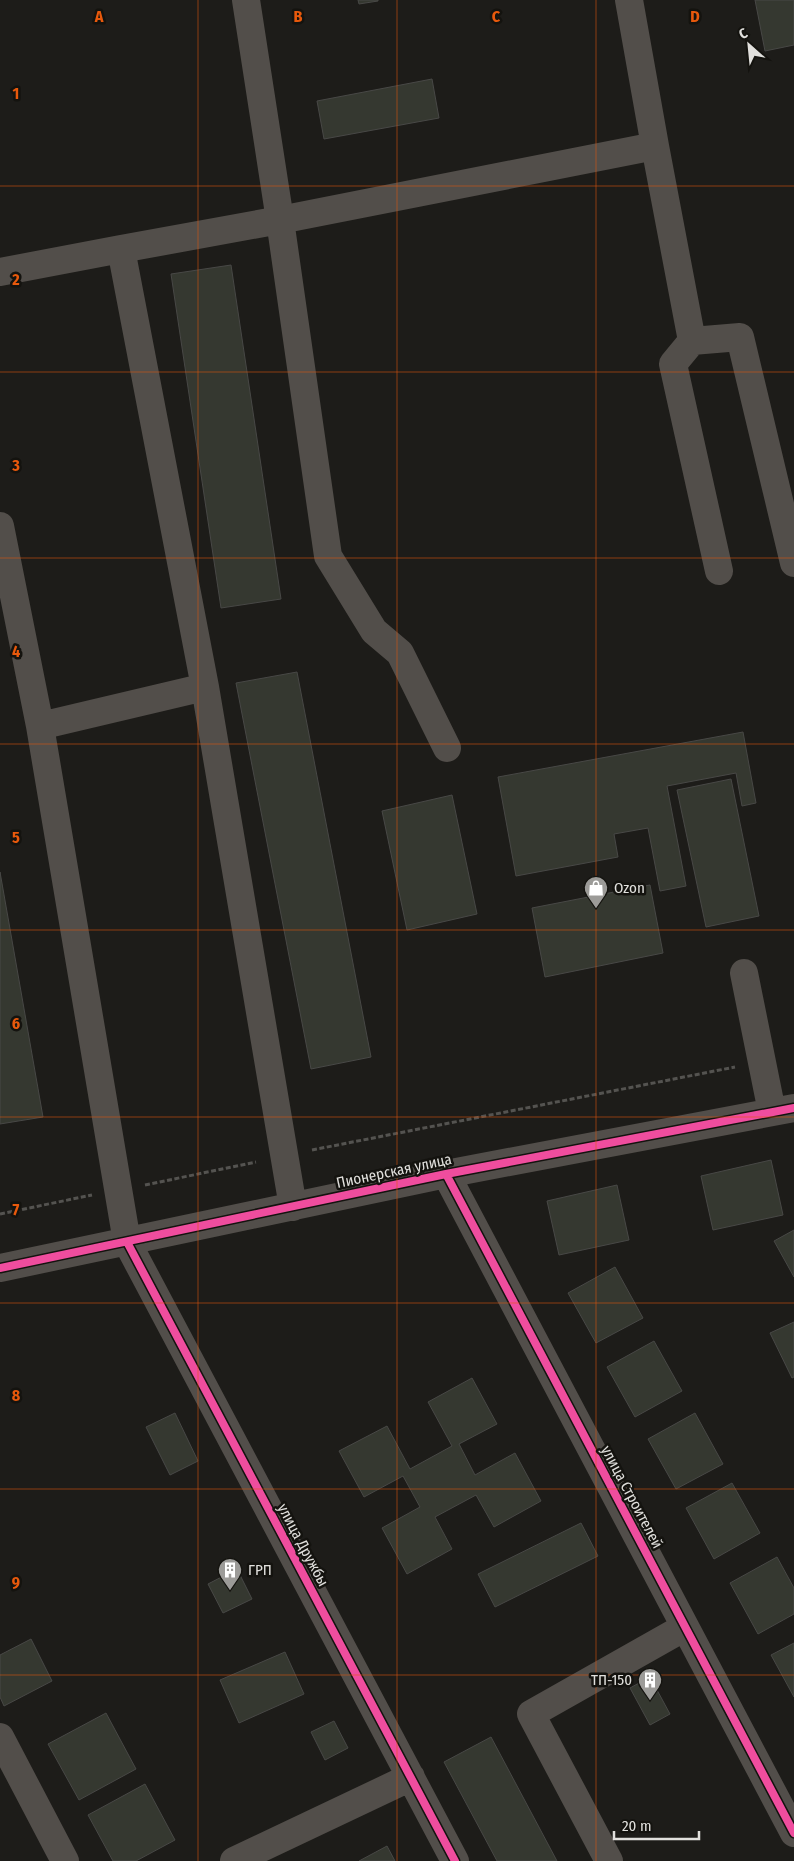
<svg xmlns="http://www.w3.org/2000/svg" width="794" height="1861" font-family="'Fira Sans Condensed',sans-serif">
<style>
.building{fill:#353830;stroke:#484846}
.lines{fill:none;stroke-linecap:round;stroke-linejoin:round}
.path{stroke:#545350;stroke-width:3;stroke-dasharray:5 2.5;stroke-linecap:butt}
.minor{stroke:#524e4a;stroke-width:28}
.cycleway-casing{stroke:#14130f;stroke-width:11}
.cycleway{stroke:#ef4d9e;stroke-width:8}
.grid{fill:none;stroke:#e8590c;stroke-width:1;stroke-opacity:0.55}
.labels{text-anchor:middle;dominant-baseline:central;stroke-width:5;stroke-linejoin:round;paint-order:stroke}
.poi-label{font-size:15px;fill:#e1e0dd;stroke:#14130f;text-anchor:start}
.street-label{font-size:15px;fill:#e1e0dd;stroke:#14130f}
.grid-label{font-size:16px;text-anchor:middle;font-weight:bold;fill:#e8590c;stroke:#14130f;stroke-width:5;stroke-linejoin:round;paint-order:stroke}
</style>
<rect width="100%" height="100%" fill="#1d1c19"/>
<path class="building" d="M358,0H378V1L359,4Z
M755,0H794V45L765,51Z
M432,79L439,118L324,139L317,101Z
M231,265L281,599L221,608L171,274Z
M297,672L371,1057L311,1069L236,683Z
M743,732L756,803L742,806L736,773L667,786L686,886L660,891L648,828L614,834L618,857L516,876L498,777Z
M731,779L759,916L706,927L677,790Z
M452,795L477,914L407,930L382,811Z
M0,872L43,1117L0,1124Z
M650,885L663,953L545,977L532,908Z
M771,1160L783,1215L713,1230L701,1176Z
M617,1185L629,1240L559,1255L547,1201Z
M794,1230V1277L774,1241Z
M615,1267L643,1318L596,1343L568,1293Z
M794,1322V1377L792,1378L770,1333Z
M654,1341L682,1391L635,1417L607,1367Z
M472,1378L497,1424L459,1444L475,1475L515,1453L541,1501L494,1527L476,1495L435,1517L452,1549L407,1574L382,1528L420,1507L403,1476L364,1497L339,1451L387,1426L410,1469L452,1446L428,1402Z
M175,1413L198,1461L170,1475L146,1427Z
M695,1413L723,1464L676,1489L648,1439Z
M732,1483L760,1533L714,1559L686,1508Z
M581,1523L598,1556L495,1607L478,1574Z
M777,1557L794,1588V1614L758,1634L730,1583Z
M237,1569L252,1599L223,1613L208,1584Z
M31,1639L52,1681L4,1706L0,1697V1655Z
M794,1643V1697L771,1655Z
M285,1652L304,1694L239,1723L220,1680Z
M650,1677L670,1714L650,1725L630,1688Z
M106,1713L136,1769L79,1800L48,1744Z
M334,1721L348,1748L325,1760L311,1732Z
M491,1737L557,1861H497L444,1762Z
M145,1784L175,1840L136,1861H113L88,1815Z
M387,1846L395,1861H359Z"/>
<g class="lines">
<path class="path" d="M312,1150L735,1067
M145,1185L256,1162
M0,1214L92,1195"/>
<path class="minor" d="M246,0L280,220L328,556L374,631L400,653L447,748
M629,0L655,146L692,341L740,337L794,563
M121,249L280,220L655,146
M0,272L121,249L205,687L293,1207
M692,341L673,364L719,571
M0,526L40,726L127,1242L455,1861
M40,726L205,687
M744,973L772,1112
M446,1174L794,1833
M0,1268L446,1174L794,1108
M0,1737L65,1861
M234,1861L411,1777
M609,1861L531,1714L685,1627"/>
<g class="cycleway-casing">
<path id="cycleway" d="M446,1174L794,1833
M127,1242L455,1861
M0,1268L446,1174L794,1108"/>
</g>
<use href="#cycleway" class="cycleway"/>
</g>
<path class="grid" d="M198,0V1861M397,0V1861M596,0V1861M0,186H794M0,372H794M0,558H794M0,744H794M0,930H794M0,1117H794M0,1303H794M0,1489H794M0,1675H794"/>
<defs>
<g id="shop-pin" transform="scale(1.25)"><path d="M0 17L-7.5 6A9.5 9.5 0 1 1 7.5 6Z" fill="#9c9b98" stroke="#14130f"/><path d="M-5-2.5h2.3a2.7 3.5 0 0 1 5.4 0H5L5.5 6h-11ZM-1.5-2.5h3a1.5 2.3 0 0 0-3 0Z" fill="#fff"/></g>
<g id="building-pin" transform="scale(1.25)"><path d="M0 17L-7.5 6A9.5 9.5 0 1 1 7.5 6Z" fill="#9c9b98" stroke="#14130f"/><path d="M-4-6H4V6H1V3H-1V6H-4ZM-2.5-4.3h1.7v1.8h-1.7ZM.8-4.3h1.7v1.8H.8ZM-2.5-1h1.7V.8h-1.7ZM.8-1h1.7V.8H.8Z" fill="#fff"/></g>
</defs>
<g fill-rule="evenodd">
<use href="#shop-pin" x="596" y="888"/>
<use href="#building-pin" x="230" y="1570"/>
<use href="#building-pin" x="650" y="1680"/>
</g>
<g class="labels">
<g class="poi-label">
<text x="614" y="888">Ozon</text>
<text x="248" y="1570">ГРП</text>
<text x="632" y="1680" text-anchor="end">ТП-150</text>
</g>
<g class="street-label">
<text transform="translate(394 1171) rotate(-12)">Пионерская улица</text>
<text transform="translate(632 1497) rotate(62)">улица Строителей</text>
<text transform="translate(303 1545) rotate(62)">улица Дружбы</text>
</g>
</g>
<g class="grid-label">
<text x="99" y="22">A</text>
<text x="298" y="22">B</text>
<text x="496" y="22">C</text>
<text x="695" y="22">D</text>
<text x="16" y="99">1</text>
<text x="16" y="285">2</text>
<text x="16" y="471">3</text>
<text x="16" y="657">4</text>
<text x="16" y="843">5</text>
<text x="16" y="1029">6</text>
<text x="16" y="1215">7</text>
<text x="16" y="1401">8</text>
<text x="16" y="1588">9</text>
</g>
<g transform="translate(749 45) rotate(333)" stroke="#14130f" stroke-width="4" paint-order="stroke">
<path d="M0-4L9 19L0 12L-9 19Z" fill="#e1e0dd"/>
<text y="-8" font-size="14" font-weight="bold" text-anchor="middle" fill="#e1e0dd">С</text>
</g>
<path d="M614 1831v8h85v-8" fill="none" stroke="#e1e0dd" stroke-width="2.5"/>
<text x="622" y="1831" font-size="15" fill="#e1e0dd" stroke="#14130f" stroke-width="4" paint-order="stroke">20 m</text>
</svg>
